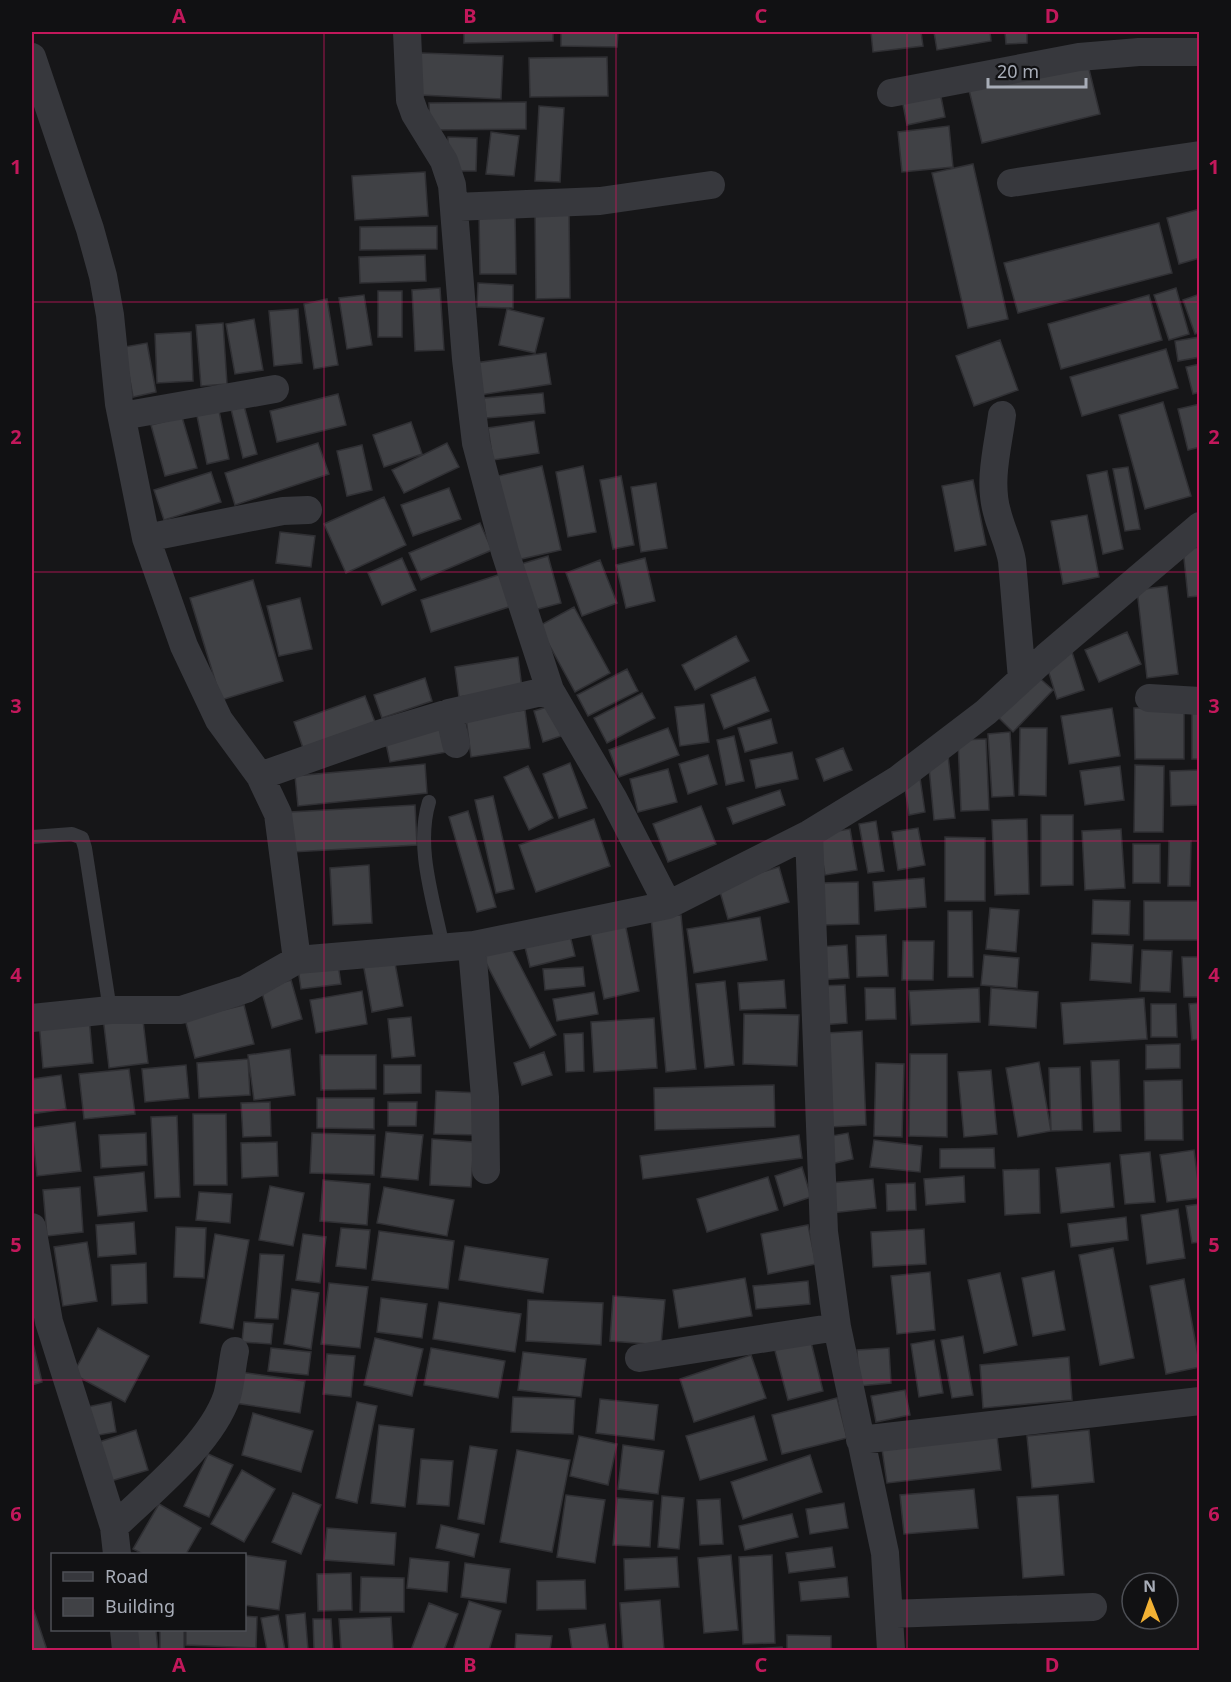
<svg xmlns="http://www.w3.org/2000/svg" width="1231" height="1682" font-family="'Noto Sans',sans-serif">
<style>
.building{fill:#404145;stroke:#303034;stroke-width:1.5}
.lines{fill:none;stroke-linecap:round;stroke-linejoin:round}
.service{stroke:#37383d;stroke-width:14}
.minor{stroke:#37383d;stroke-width:28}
.grid{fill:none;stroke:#c2185b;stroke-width:1.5;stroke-opacity:0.55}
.neatline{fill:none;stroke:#c2185b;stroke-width:2}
.grid-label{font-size:20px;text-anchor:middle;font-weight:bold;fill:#c2185b}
</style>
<rect width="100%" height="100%" fill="#161618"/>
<path class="building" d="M464,32H553V41L464,43Z
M561,32H618L617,47L561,46Z
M871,32H921L923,46L873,52Z
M934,32H990L991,41L937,50Z
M1005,32H1027V43L1006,44Z
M421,53L503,56L501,99L420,95Z
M607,57L608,96L530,97L529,58Z
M1087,61L1100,114L982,143L969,90Z
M939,87L945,117L907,125L901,94Z
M526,102V129L430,130L429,103Z
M539,106L564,108L560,182L535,181Z
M949,126L953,167L902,172L898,132Z
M491,132L519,136L514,176L486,174Z
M448,137L477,138L476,171H447Z
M973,164L1008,319L968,328L932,173Z
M425,172L428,216L355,220L352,176Z
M535,209H569L570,298L536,299Z
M1200,209V258L1179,264L1167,218Z
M515,211L516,274H480L479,212Z
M1159,223L1172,273L1018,313L1004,263Z
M437,226V249L360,250V227Z
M425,255L426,281L360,283L359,257Z
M478,283L513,285V308L477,307Z
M440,288L444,350L415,351L412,290Z
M1176,288L1189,334L1169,340L1154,295Z
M378,291H402V337H378Z
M1200,294V332L1195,334L1183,300Z
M364,295L372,345L347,349L339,298Z
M1149,295L1162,340L1061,369L1048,324Z
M327,299L338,365L314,369L304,304Z
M298,309L302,363L274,366L269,311Z
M507,309L544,318L535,353L499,345Z
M254,319L263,370L235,374L226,324Z
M223,323L227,384L201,386L196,325Z
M191,332L193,381L157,383L155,334Z
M1200,337V357L1178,361L1175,341Z
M1000,340L1018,390L974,406L956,356Z
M147,343L156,392L133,397L124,347Z
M1166,349L1178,388L1082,416L1070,377Z
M546,353L551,384L480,395L475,363Z
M1200,364V392L1193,394L1186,367Z
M543,393L545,413L486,418L484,398Z
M338,394L346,425L277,442L270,411Z
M243,402L257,454L243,458L230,405Z
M1163,402L1191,496L1145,509L1119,415Z
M1200,404V447L1188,450L1178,409Z
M218,406L229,459L207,464L196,411Z
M182,417L197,468L165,476L151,425Z
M534,421L539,453L493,460L488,428Z
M411,422L422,454L384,467L373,435Z
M318,443L329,474L235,505L225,473Z
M447,443L459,467L404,493L392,470Z
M362,445L372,490L347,496L337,451Z
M542,466L561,550L517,560L498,476Z
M583,466L596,532L568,537L556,472Z
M1128,467L1140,529L1125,531L1113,469Z
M1107,471L1123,549L1103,554L1087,475Z
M211,472L221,502L164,520L154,490Z
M621,476L634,545L613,549L600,480Z
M973,480L986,545L955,551L942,486Z
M656,483L667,548L641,552L631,487Z
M449,488L461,519L413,536L401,505Z
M384,497L406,545L346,573L324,524Z
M1087,515L1099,577L1063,584L1051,521Z
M480,523L492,550L421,580L409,553Z
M280,532L315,536L311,567L276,563Z
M1200,547V596L1188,597L1183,549Z
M548,556L561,603L534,610L521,564Z
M402,558L416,590L382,605L368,573Z
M645,558L655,601L626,608L616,565Z
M600,560L617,603L582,616L566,573Z
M504,573L515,605L431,632L421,600Z
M253,580L283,681L221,700L190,598Z
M1167,586L1178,674L1147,678L1137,590Z
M300,598L312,649L279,656L267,606Z
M574,607L610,673L575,692L539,626Z
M1127,632L1141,664L1099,682L1085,650Z
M736,636L749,661L695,690L682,665Z
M1072,652L1084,690L1057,699L1045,660Z
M518,657L522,688L459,697L455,667Z
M627,669L638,691L588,716L577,695Z
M1035,674L1053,690L1013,732L996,715Z
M755,677L769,711L724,729L711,695Z
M425,678L432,701L382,718L374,695Z
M642,693L655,718L607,743L594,718Z
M365,696L375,722L303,748L294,722Z
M1192,701H1200V759H1192Z
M704,704L709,742L680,746L675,707Z
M553,705L561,736L543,742L534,711Z
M1184,707V759H1135L1134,708Z
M1112,708L1120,756L1069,764L1061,716Z
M525,710L530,748L471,757L466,718Z
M771,719L777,743L745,752L738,728Z
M441,723L447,752L390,762L384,734Z
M668,728L679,755L619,777L609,750Z
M1020,728H1047L1046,796L1019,795Z
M1010,732L1014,796L992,797L988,734Z
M734,736L744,781L726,785L717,740Z
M986,739L989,810L961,811L958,740Z
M843,748L852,770L824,781L816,759Z
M792,752L798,779L756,788L750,760Z
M708,755L717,784L688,794L679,764Z
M948,755L955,818L934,820L928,757Z
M570,763L587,808L559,818L543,774Z
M425,764L427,793L298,806L295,776Z
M1135,765L1164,766L1163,832H1134Z
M528,766L553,818L529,830L504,777Z
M1120,766L1124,800L1085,805L1080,771Z
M668,769L677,802L638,812L630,779Z
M1200,770V805L1171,806L1170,771Z
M920,778L925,812L909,815L904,780Z
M780,790L785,805L733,824L727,808Z
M493,796L514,889L496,893L475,800Z
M415,805L417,845L292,852L290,812Z
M701,806L716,844L668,862L653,824Z
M468,811L496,907L477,912L449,817Z
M1041,815H1073V885L1041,886Z
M594,819L610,866L536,892L519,845Z
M1027,819L1029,894L995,895L992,820Z
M876,821L884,871L868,873L859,824Z
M918,828L925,865L898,870L892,832Z
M850,829L857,870L825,875L818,834Z
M1121,829L1125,888L1085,890L1082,831Z
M945,837L985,838V901H945Z
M1169,841H1191L1190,886H1168Z
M1133,844H1160V883H1133Z
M369,865L372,923L333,925L330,868Z
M779,867L789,902L728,919L718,885Z
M924,878L926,907L875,911L873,882Z
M858,882L859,924L822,925L820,883Z
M1093,900L1130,901L1129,935L1092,934Z
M1144,901H1200V940H1144Z
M990,908L1019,910L1016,952L986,949Z
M948,911H972L973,977H948Z
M681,915L696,1069L666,1072L651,917Z
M760,917L767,960L694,973L687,929Z
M625,923L639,991L604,999L590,930Z
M568,927L575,956L530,967L523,939Z
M886,935L888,976L857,977L856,936Z
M903,941H934L933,980H902Z
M1092,943L1133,945L1131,983L1090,980Z
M509,944L556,1035L530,1048L483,957Z
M847,945L849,978L820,980L818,947Z
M1142,950L1172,951L1170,992L1140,991Z
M984,955L1019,958L1017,988L981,985Z
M1182,957H1200V997H1184Z
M394,958L403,1006L372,1012L363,963Z
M338,964L341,984L301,989L298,969Z
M583,967L585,986L545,990L543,969Z
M291,980L302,1019L272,1028L261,989Z
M784,980L786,1008L740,1010L738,983Z
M725,981L734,1065L705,1068L696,984Z
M845,985L847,1023L821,1025L818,986Z
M865,988H895L896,1019L866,1020Z
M979,988L980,1022L911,1025L909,991Z
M991,988L1038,992L1036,1028L989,1025Z
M362,991L367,1024L316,1033L310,1000Z
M594,992L598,1014L557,1021L553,999Z
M1144,998L1147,1039L1064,1044L1061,1003Z
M1200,1003V1039L1192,1040L1189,1004Z
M1151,1004H1176L1177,1037H1151Z
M244,1005L254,1044L195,1058L185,1019Z
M142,1012L148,1063L109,1068L103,1017Z
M744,1014L799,1015L797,1066L743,1064Z
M89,1017L93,1063L43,1068L39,1022Z
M411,1017L415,1056L392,1058L388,1019Z
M654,1018L657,1068L594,1072L591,1022Z
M862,1031L866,1125L830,1127L826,1033Z
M583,1033L584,1071L566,1072L564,1034Z
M1180,1044V1068L1146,1069V1045Z
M290,1049L295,1095L254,1100L248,1055Z
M544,1052L552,1075L522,1085L514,1063Z
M910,1054H947V1137L909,1136Z
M320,1055H376V1089L321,1090Z
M248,1059L250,1095L199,1098L197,1063Z
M1119,1060L1121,1131L1094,1132L1091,1061Z
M1039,1062L1051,1131L1018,1137L1006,1068Z
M876,1063L904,1064L902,1137L874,1136Z
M186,1065L189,1098L145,1102L142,1069Z
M384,1065H421V1093L384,1094Z
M1080,1067L1082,1130L1051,1131L1049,1068Z
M129,1069L135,1114L84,1119L79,1074Z
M991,1070L997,1134L964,1137L958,1072Z
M61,1075L66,1109L32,1114V1079Z
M1182,1080L1183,1140H1145L1144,1081Z
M774,1085L775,1127L655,1130L654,1088Z
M436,1091L481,1093L479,1135L434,1134Z
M317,1098H374V1129L317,1128Z
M270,1102L271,1136L243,1137L241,1103Z
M388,1102H417L416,1126H388Z
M193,1114H226L227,1185H194Z
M177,1116L180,1197L155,1198L151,1117Z
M75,1122L81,1171L37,1176L32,1128Z
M386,1132L423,1135L418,1180L381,1177Z
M146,1133L147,1165L101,1168L99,1135Z
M312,1133L375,1135L374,1175L310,1173Z
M848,1133L853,1159L831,1164L826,1137Z
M799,1135L802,1158L643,1179L640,1156Z
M432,1139L474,1142L471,1187L430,1185Z
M874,1140L922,1146L920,1172L870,1167Z
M277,1142L278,1176L242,1178L241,1143Z
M994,1148L995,1168H940V1149Z
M1194,1150L1200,1198L1167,1202L1160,1155Z
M1150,1152L1155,1202L1125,1204L1120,1155Z
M1110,1163L1114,1207L1061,1213L1056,1168Z
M802,1167L811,1197L784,1206L775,1176Z
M1039,1169L1040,1213L1005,1215L1003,1170Z
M144,1172L147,1211L98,1216L94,1177Z
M964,1176L965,1202L926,1205L924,1179Z
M768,1177L778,1210L707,1232L697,1199Z
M873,1179L876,1208L831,1213L829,1183Z
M323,1180L370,1184L367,1225L320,1221Z
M915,1183L916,1210L887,1211L886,1184Z
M270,1186L304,1193L293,1246L259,1240Z
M80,1187L83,1232L47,1236L43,1190Z
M384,1187L454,1200L447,1236L377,1223Z
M199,1192L232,1194L230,1223L196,1220Z
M1200,1204V1242L1192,1243L1186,1206Z
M1178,1209L1185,1258L1147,1264L1141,1215Z
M1126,1217L1128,1240L1071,1247L1068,1224Z
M134,1222L136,1254L98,1257L96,1225Z
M808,1225L816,1264L768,1274L761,1234Z
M176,1227L206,1228L204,1278L174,1277Z
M341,1228L370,1230L366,1269L336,1266Z
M924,1229L926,1264L873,1267L871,1232Z
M379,1231L454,1241L448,1289L372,1280Z
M215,1234L249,1240L233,1329L200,1323Z
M303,1234L326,1237L320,1283L296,1280Z
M87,1242L97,1301L63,1306L54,1247Z
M465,1246L548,1259L543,1293L459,1280Z
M1113,1248L1134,1358L1100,1365L1079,1255Z
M260,1254L284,1255L278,1319L255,1318Z
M146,1263L147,1303L112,1305L111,1265Z
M1054,1271L1065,1330L1033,1336L1022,1278Z
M930,1272L935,1330L897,1334L891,1276Z
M1000,1273L1017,1345L984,1353L968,1280Z
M745,1278L752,1316L679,1328L673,1290Z
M1184,1279L1200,1367L1166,1374L1150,1286Z
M808,1281L810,1304L756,1309L753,1286Z
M329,1283L368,1287L360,1348L321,1344Z
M292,1289L319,1293L311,1349L284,1344Z
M613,1296L665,1300L661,1345L610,1341Z
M381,1298L427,1304L422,1338L377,1332Z
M528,1300L603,1303L601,1345L526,1341Z
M439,1302L521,1314L515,1352L433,1339Z
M244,1322L273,1324L271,1344L242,1342Z
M98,1328L149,1356L125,1402L73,1374Z
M963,1336L973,1395L952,1398L941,1340Z
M375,1338L423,1349L412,1396L364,1385Z
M810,1338L823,1391L788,1400L774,1347Z
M32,1339L42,1382L32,1385Z
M934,1340L943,1393L919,1397L911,1344Z
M271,1348L311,1352L308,1375L268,1371Z
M431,1348L505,1361L498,1398L424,1385Z
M889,1348L891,1383L859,1386L857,1350Z
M523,1352L586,1359L581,1397L518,1390Z
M327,1354L355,1356L351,1397L323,1394Z
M751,1355L766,1398L694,1422L680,1379Z
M1069,1357L1072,1400L983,1408L980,1365Z
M239,1372L305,1381L300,1413L235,1403Z
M905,1390L910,1415L876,1422L871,1396Z
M513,1397L575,1399L573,1434L511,1432Z
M837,1398L847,1438L782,1454L772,1415Z
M600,1399L658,1405L654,1440L596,1433Z
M111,1402L116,1432L93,1436L87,1407Z
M357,1402L377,1406L357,1503L336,1498Z
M253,1413L313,1431L301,1472L242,1455Z
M754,1416L767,1460L700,1480L686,1436Z
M379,1425L414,1429L405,1507L371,1503Z
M136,1430L148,1470L111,1481L99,1442Z
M1089,1430L1094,1482L1032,1488L1027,1436Z
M579,1436L617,1444L608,1485L570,1476Z
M997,1436L1001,1470L887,1483L882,1449Z
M623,1445L664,1451L658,1494L618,1489Z
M470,1446L497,1450L484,1524L458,1519Z
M517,1450L570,1460L552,1552L500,1542Z
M208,1454L233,1465L209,1517L184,1506Z
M810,1455L822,1492L743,1519L731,1482Z
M421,1459L453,1461L449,1506L417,1504Z
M242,1470L275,1489L244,1542L211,1524Z
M974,1489L978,1528L904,1534L900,1495Z
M293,1493L321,1505L301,1554L272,1542Z
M566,1495L605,1500L595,1563L557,1557Z
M1058,1495L1064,1575L1023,1578L1017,1497Z
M662,1496L684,1498L679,1549L658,1547Z
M617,1498L653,1501L650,1547L613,1545Z
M720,1499L723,1544L700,1545L697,1500Z
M844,1503L848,1528L810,1534L806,1509Z
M159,1504L201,1528L186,1554H143L133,1549Z
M792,1514L798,1537L745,1550L739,1526Z
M441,1525L479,1534L474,1557L436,1548Z
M327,1528L396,1533L394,1565L324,1560Z
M832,1547L835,1567L789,1573L786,1553Z
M244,1555L286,1561L279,1610L244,1605Z
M731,1555L738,1630L704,1633L698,1558Z
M772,1555L775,1643L743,1644L739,1557Z
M677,1557L679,1587L625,1590L624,1559Z
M410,1558L449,1562L447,1592L407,1588Z
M465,1563L510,1569L506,1603L461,1597Z
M351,1573L352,1610L318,1611L317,1574Z
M361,1577L404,1578V1612H360Z
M847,1577L849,1597L801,1601L799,1582Z
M585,1580L586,1609L537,1610V1581Z
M660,1600L664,1650H623L620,1603Z
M469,1601L501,1611L489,1650H453Z
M429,1603L458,1614L444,1650H411Z
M32,1605L47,1650H32Z
M305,1613L308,1650H289L286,1615Z
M278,1615L285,1650H267L261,1618Z
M244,1616L257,1617L256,1648L186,1645V1630H244Z
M391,1617L393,1650H341L339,1619Z
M313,1619H331L333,1650H314Z
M605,1624L609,1650H572L569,1629Z
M134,1630H156L158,1650H136Z
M160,1630H184V1650H160Z
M516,1634L552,1636L550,1650H515Z
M787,1635L831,1636V1650H787Z
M782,1647L783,1650H741Z"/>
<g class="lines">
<path class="service" d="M429,802C415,848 434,901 443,948
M32,837L72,834L82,838L85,848L110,1010"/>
<path class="minor" d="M407,32L410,100L415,114L444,161L452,185L466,359L476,443L505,552L550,690L613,798L668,905
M32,57L90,229L103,276L110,315L119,404L146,538L184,646L219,720L260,776L278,814L297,960
M891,93L1079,57L1139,52H1200
M1011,183L1200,155
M454,207L600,201L711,185
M1002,415C998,446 988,481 997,512C1001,529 1009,543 1012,561L1022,679
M122,416L275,389
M146,538L283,511L308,510
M1149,698L1200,701
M449,713L456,744
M260,776L379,734L449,713L550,690
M809,834L824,1232L837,1327L885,1553L891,1650
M474,945L473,960L485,1097L486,1170
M32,1018L110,1010H181L246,989L297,960L474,945L668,905L809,834L897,780L986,712L1046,657L1200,526
M32,1227L49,1322L114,1527L117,1554
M639,1358L837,1327
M860,1440L1200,1401
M114,1527C150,1492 211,1444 227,1396C231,1382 232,1365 235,1351
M889,1614L1093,1607
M124,1630L126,1650"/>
</g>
<path class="grid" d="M324,32V1650M616,32V1650M907,32V1650M32,302H1200M32,572H1200M32,841H1200M32,1110H1200M32,1380H1200"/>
<rect width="1231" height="1682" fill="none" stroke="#111113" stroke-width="66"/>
<rect x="51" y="1553" width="195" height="78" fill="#111113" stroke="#4d4f55" stroke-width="1.5"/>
<rect x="63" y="1572" width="30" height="9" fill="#37383d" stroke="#4d4f55" stroke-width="1.5"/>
<text x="105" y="1583" font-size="18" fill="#a8adb8">Road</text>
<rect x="63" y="1598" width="30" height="18" fill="#404145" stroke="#4d4f55" stroke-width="1.5"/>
<text x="105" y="1613" font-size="18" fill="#a8adb8">Building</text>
<g transform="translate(1150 1601) rotate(359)"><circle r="28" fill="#111113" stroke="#4d4f55" stroke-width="1.5"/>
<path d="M0-4.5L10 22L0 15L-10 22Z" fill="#f2b134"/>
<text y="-9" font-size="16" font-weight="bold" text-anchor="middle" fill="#a8adb8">N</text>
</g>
<path d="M988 78v9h98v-9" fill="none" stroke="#a8adb8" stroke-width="3"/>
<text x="997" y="78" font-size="18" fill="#a8adb8" stroke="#111113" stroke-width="4.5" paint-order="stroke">20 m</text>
<rect x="33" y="33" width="1165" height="1616" class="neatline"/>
<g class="grid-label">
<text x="179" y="23">A</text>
<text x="470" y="23">B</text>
<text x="761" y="23">C</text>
<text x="1052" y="23">D</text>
<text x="16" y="174">1</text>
<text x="1214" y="174">1</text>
<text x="16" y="444">2</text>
<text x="1214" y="444">2</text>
<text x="16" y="713">3</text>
<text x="1214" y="713">3</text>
<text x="16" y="982">4</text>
<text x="1214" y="982">4</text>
<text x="16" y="1252">5</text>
<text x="1214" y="1252">5</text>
<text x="16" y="1521">6</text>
<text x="1214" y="1521">6</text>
<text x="179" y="1672">A</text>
<text x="470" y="1672">B</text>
<text x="761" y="1672">C</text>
<text x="1052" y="1672">D</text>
</g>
</svg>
